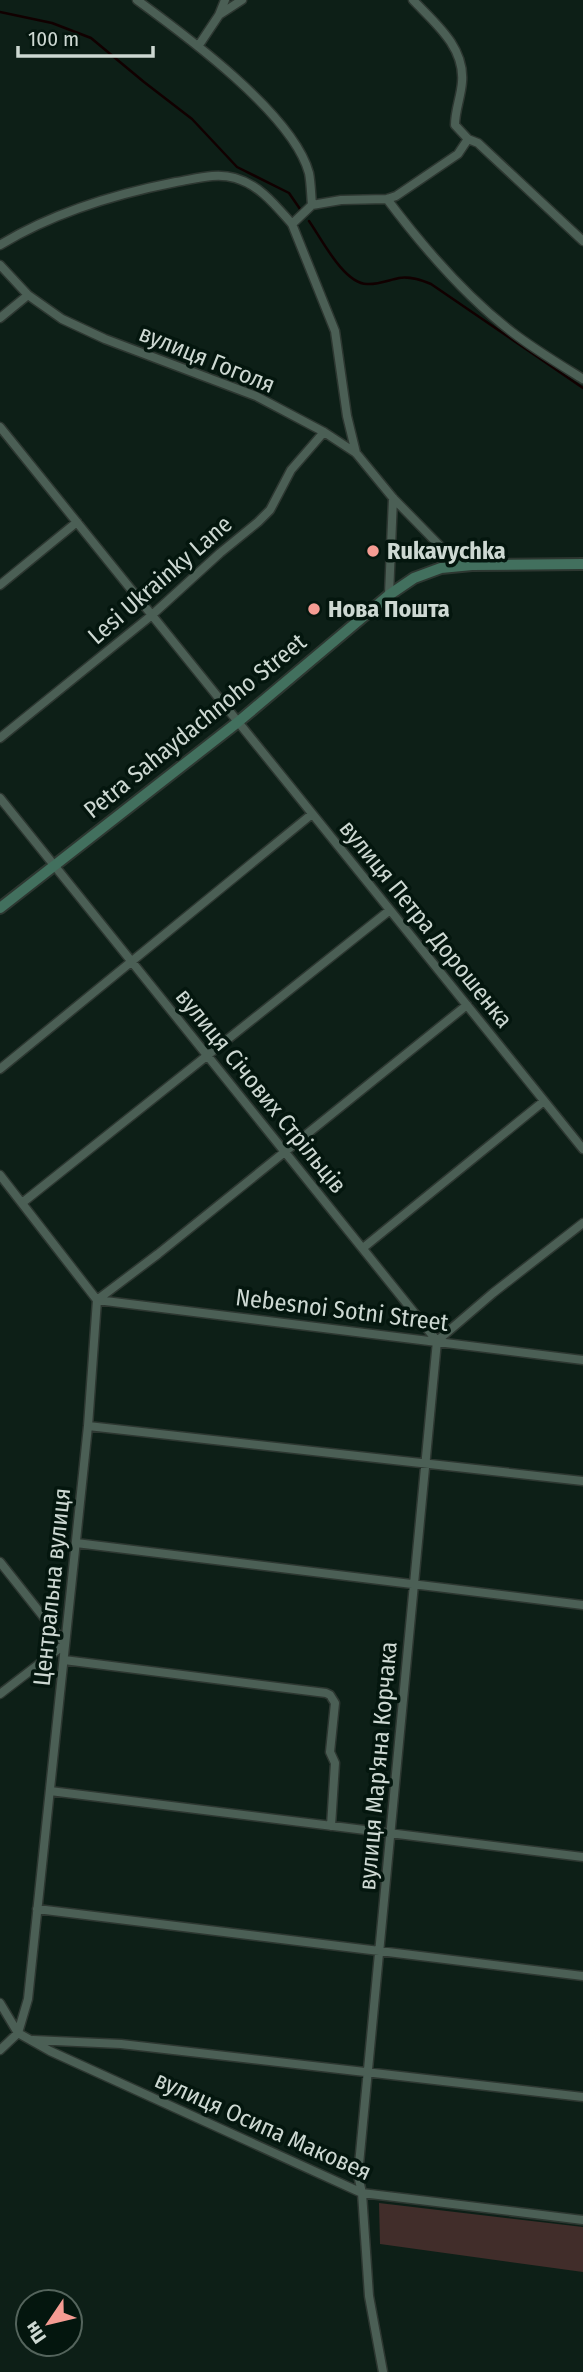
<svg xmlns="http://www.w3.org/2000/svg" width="583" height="2372" font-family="'Fira Sans Condensed',sans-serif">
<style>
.green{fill:#412d2a}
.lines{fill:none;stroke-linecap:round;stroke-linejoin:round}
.stream{stroke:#100;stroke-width:2.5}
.street-casing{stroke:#2d3731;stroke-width:11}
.secondary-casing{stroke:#2d3731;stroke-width:14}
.street{stroke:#4b5f55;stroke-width:8}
.secondary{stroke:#42705e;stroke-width:10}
.poi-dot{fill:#f59c93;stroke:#04160e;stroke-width:2.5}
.labels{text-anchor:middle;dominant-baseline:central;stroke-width:7;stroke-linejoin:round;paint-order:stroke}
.street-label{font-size:24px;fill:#cdd8d2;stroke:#04160e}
.poi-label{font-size:24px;font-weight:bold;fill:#cdd8d2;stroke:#04160e;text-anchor:start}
</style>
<rect width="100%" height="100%" fill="#0d1f17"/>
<path class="green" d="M379,2203L583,2227V2272L380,2244Z"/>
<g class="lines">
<path class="stream" d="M0,12L52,23L91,38L144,82L192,119L237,167L289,193L300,209
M309,221C321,238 344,284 367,284C377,285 389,280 399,278C410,276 421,280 431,284L583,388"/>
<g class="street-casing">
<path id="street" d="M137,0C185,35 293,114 309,173C311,183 311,195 312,205L292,224L335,331L347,416L356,453
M413,0C435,23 465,47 462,82C461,97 455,110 455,125L468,139L478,143L583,241
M219,15L242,0
M199,45L219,15L225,0
M387,199C423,247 464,295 512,332C534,349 559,364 583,379
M312,205L341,200L387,199L396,196L458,154L468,139
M0,245C54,212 115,194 176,182C195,179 216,172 235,178C260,185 276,206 292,224
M0,265L28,295L62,319L105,339L256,396L324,432L356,453L393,498L441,547L472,565
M0,318L28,295
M0,427L583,1149
M0,585L77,522
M389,595L393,498
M0,738L152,615L220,553L258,522L270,510L291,470L324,432
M0,798L437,1341
M0,1069L312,814
M0,1175L97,1300L88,1426L28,1999L18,2033L0,2050
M22,1203L390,910
M363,1248L544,1101
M97,1300L583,1360
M97,1300L158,1254L467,1005
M437,1341L493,1293L583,1223
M88,1426L583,1481
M76,1543L583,1605
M0,1562L65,1644L0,1694
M64,1660L326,1693L330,1695L335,1703L330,1752L335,1763L331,1826
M50,1791L583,1857
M37,1909L583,1976
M0,2003L18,2033L50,2051L362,2193L583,2220
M33,2040L121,2044L583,2097
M383,2372L369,2296L362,2193L358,2175L437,1341"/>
</g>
<g class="secondary-casing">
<path id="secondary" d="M0,908L238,722L389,595L414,578L441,568L472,565L583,564"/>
</g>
<use href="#street" class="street"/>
<use href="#secondary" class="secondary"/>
</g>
<g class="poi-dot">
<circle cx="373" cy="551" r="7"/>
<circle cx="314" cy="609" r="7"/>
</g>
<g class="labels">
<g class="street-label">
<text transform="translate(207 359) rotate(22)">вулиця Гоголя</text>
<text transform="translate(160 580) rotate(-41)">Lesi Ukrainky Lane</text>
<text transform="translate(195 726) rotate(-39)">Petra Sahaydachnoho Street</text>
<text transform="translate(426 924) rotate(51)">вулиця Петра Дорошенка</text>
<text transform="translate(261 1091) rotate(51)">вулиця Січових Стрільців</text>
<text transform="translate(342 1310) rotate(7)">Nebesnoi Sotni Street</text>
<text transform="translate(52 1587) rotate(-84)">Центральна вулиця</text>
<text transform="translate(378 1766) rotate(-85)">вулиця Мар'яна Корчака</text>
<text transform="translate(263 2126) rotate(24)">вулиця Осипа Маковея</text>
</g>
<g class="poi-label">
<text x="387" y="551">Rukavychka</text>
<text x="328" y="609">Нова Пошта</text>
</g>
</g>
<g transform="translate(49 2323) rotate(235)"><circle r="33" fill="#04160e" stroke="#54645c" stroke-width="2"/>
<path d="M0-5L12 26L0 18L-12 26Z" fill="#f59c93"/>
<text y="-10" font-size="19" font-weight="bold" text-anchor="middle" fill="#cdd8d2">Пн</text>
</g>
<path d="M18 46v10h135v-10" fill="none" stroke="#cdd8d2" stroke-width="3.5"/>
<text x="28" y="46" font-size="21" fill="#cdd8d2" stroke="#04160e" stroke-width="5" paint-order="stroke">100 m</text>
</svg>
